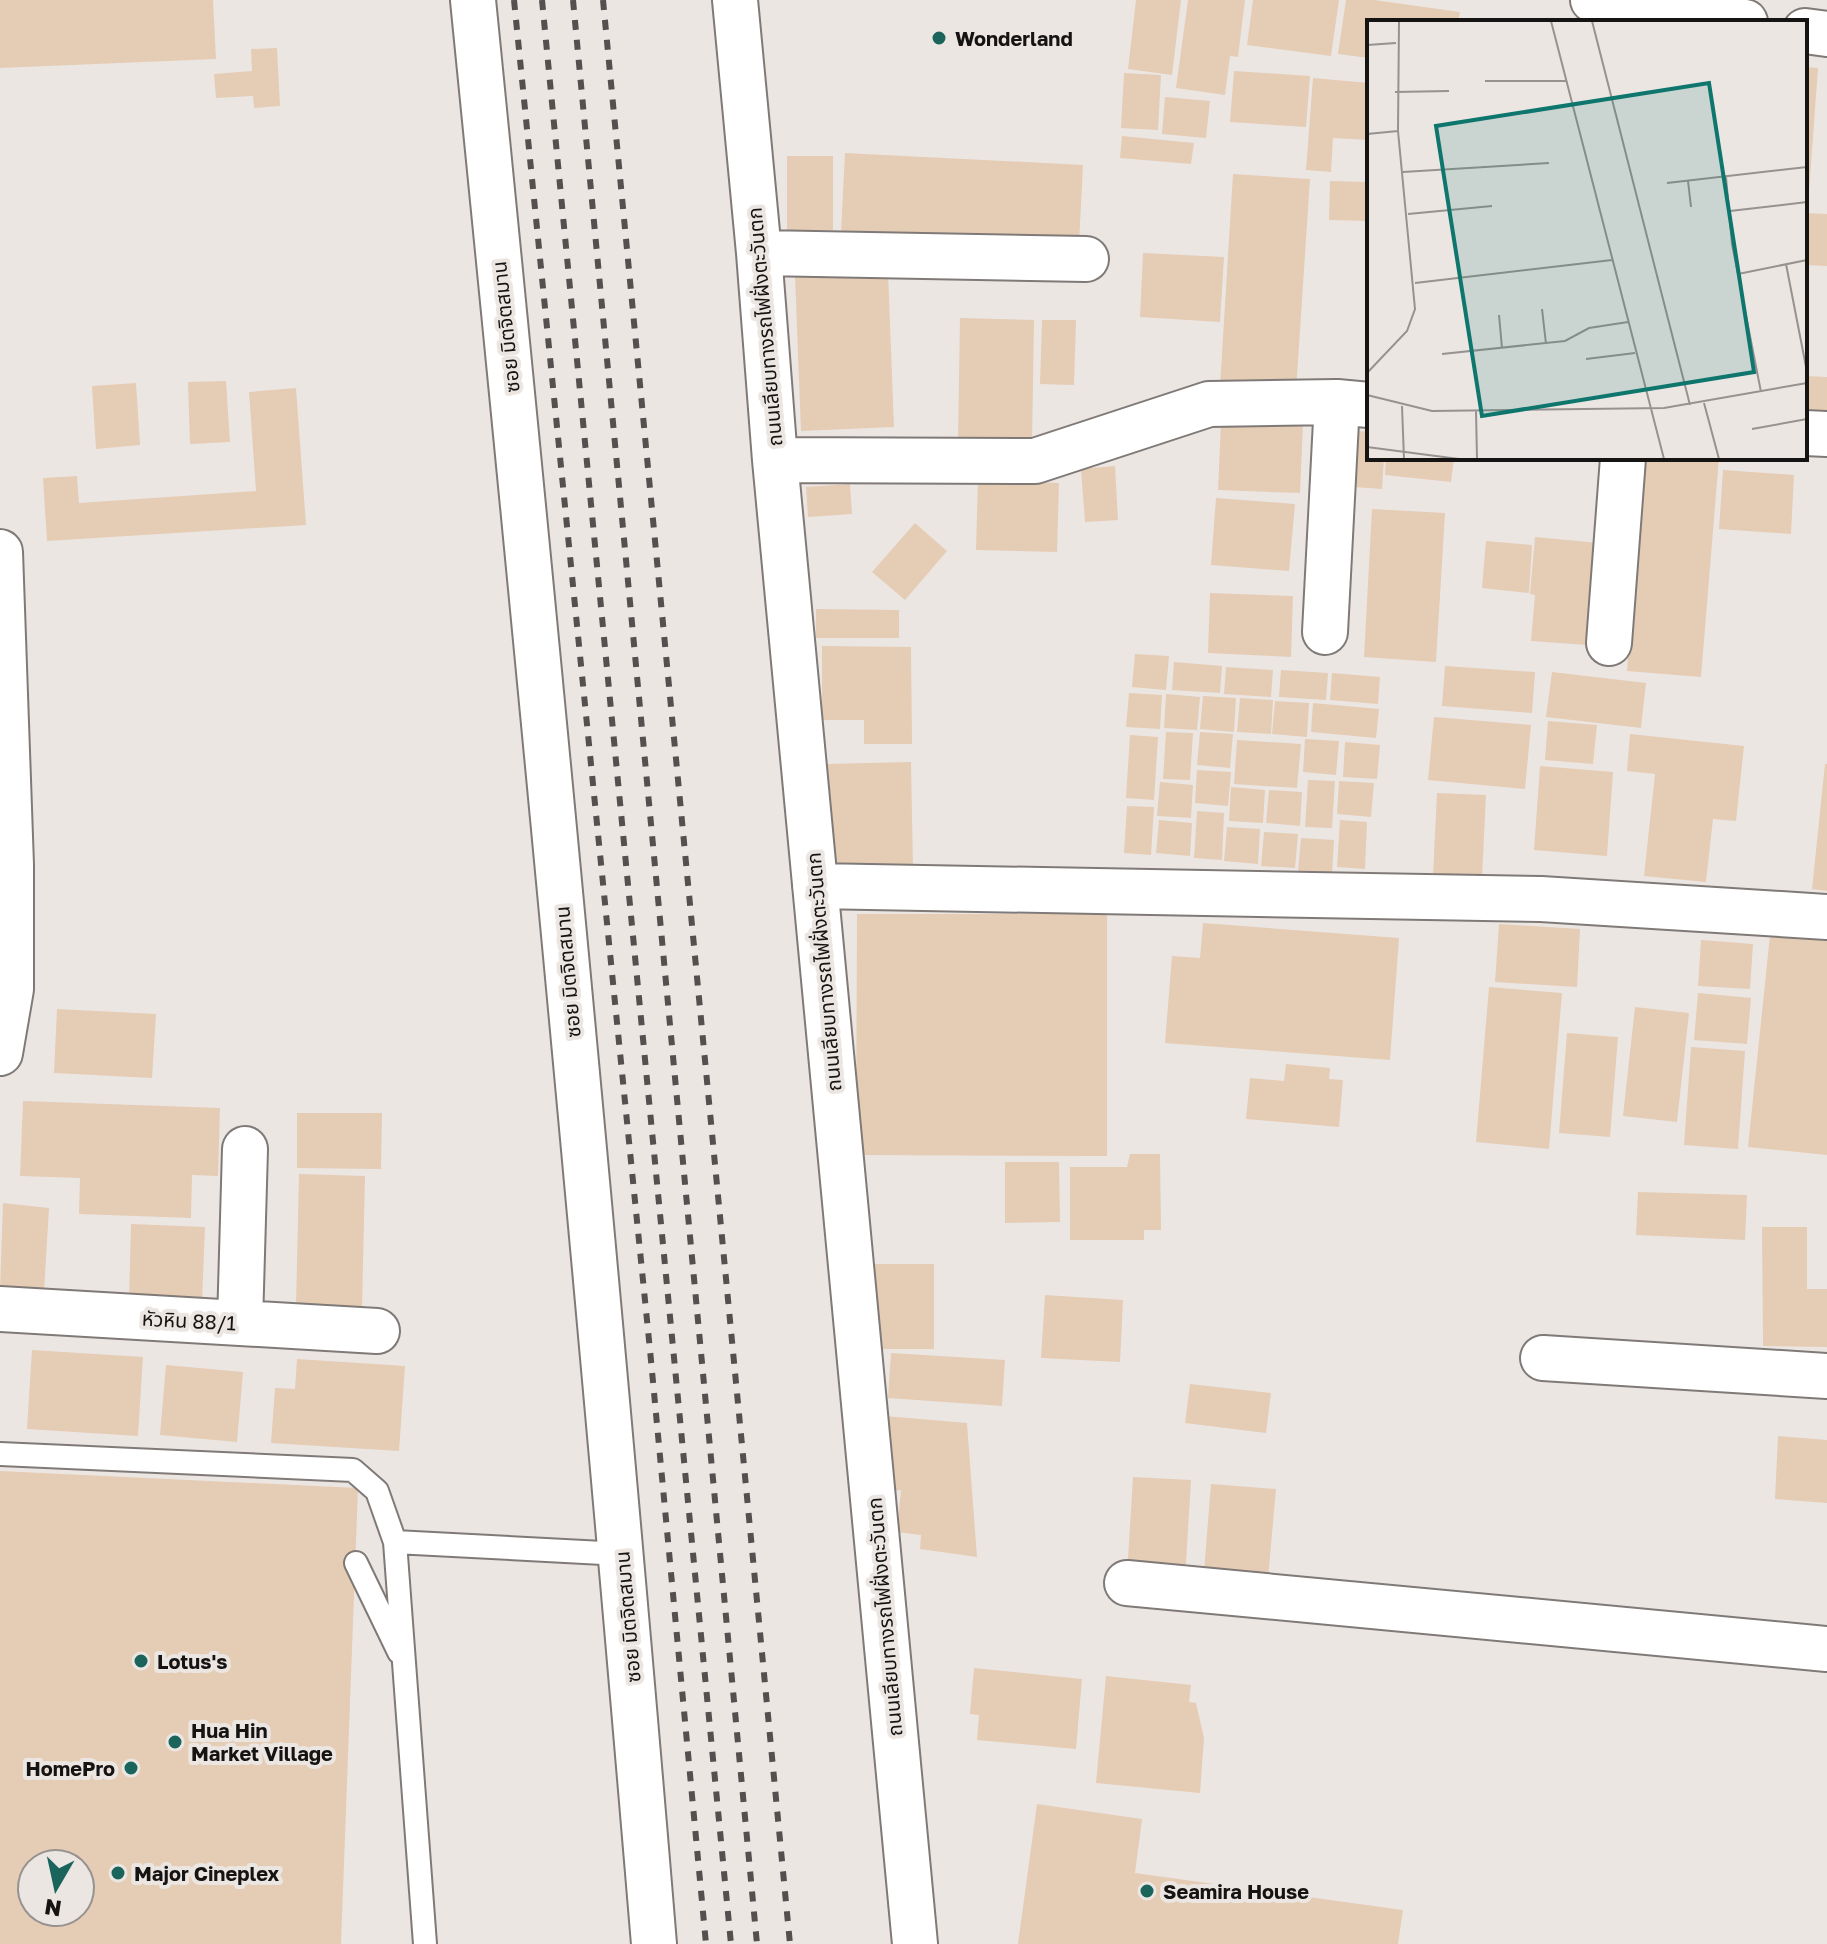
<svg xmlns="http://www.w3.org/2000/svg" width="1827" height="1944" font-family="'Golos Text','Noto Sans Thai',sans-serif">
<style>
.building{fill:#e5ccb5;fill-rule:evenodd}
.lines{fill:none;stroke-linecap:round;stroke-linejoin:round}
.service-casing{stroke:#7f7a77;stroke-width:26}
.minor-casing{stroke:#7f7a77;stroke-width:48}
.tertiary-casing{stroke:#7f7a77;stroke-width:48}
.service{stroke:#fff;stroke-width:22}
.minor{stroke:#fff;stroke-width:44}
.tertiary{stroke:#fff;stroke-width:44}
.rail{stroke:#53504f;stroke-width:6;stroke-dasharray:10 10;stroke-linecap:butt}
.poi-dot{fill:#1a645b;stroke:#ece6e3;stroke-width:3}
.labels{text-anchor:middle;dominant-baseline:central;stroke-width:8;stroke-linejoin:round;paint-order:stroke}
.poi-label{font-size:20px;font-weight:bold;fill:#161413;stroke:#ece6e3;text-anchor:start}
.street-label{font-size:20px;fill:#161413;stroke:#ece6e3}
.inset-road{fill:none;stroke:#969290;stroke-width:2}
.view{fill:#0f766e;fill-opacity:0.15;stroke:#0f766e;stroke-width:4}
.inset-edge{fill:none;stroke:#161413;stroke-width:4}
</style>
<rect width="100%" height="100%" fill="#ece6e3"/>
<path class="building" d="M0,0H213L216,59L0,68Z
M1136,0H1181L1172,75L1128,69Z
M1188,0H1245L1238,57L1230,56L1225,95L1176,88Z
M1253,0H1339L1331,56L1247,45Z
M1346,0H1374L1460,12L1458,22H1369V58L1338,54Z
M277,48L280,106L254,108L253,96L216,98L214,74L252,71L251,49Z
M1805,67L1818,68L1808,205H1805Z
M1234,71L1310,76L1306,127L1230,122Z
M1124,73L1161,75L1158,130L1121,128Z
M1313,78L1369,83V140L1333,138L1331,172L1306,170Z
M1165,97L1210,101L1206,138L1162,134Z
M1122,136L1194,143L1191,164L1120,158Z
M845,153L1083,165L1079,244L841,232Z
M787,156H833V230H787Z
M1233,174L1310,179L1296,391L1220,386Z
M1330,181L1369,182V221L1329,220Z
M1805,213L1827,214V266L1805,265Z
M1143,253L1224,257L1220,322L1140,317Z
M888,272L894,427L801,431L795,276Z
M960,318L1034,320L1032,443L958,441Z
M1042,320H1076L1074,385L1040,384Z
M1805,376L1827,377V427L1805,426Z
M226,381L230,442L190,444L188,382Z
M136,383L140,445L96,449L92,386Z
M296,388L306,525L47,541L43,478L77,476L79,503L256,491L249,392Z
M1221,422L1303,424L1300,493L1218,490Z
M1358,431L1369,432V458H1384L1382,489L1354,487Z
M1386,458H1454L1451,482L1385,475Z
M1644,458H1719L1701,677L1627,671Z
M1115,466L1118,520L1085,522L1081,469Z
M1723,470L1794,475L1791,534L1719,529Z
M978,480L1059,483L1057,552L976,550Z
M850,484L852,514L808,517L806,487Z
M1216,498L1295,504L1289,571L1211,565Z
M1372,509L1445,513L1436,662L1364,657Z
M915,523L947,551L905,600L872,572Z
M1535,537L1610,544L1591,586L1587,645L1531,641L1535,595L1530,594Z
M1486,541L1532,545L1529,593L1482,588Z
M1210,593L1293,596L1291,657L1208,653Z
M816,609L899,610V638H816Z
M822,646L911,647L912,744H864V720H822Z
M1135,654L1169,656L1166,690L1132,687Z
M1174,662L1222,666L1220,693L1172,690Z
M1445,666L1535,672L1532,713L1442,706Z
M1226,667L1273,670L1271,697L1224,694Z
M1281,670L1328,673L1326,700L1279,697Z
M1552,672L1646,683L1641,728L1546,717Z
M1332,673L1380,677L1378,704L1330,700Z
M1129,693L1162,695L1160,729L1126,727Z
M1166,694L1200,697L1197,730L1164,728Z
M1203,696L1236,698L1234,732L1200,729Z
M1240,698L1273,700L1271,734L1237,732Z
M1275,701L1309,703L1307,737L1272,734Z
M1313,703L1379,709L1376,738L1311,732Z
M1434,717L1531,725L1525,789L1428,780Z
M1548,721L1597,725L1593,764L1545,760Z
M1166,732L1193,733L1190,780L1163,779Z
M1200,732L1233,734L1230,768L1197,765Z
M1630,734L1744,746L1736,821L1713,819L1706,882L1644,876L1655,774L1627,771Z
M1130,735L1158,737L1154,800L1126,798Z
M1305,739L1339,741L1336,775L1303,772Z
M1237,740L1301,744L1297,788L1234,784Z
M1345,742L1380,745L1377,779L1343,777Z
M911,762L913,870L829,871L826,764Z
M1825,764H1827V891L1812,889Z
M1540,766L1613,772L1607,856L1534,850Z
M1197,770L1231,772L1228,806L1195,803Z
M1308,780L1335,781L1332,828L1305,827Z
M1339,781L1374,783L1371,817L1337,814Z
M1160,782L1193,785L1191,818L1157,816Z
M1231,787L1265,790L1263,823L1229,821Z
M1269,790L1302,792L1300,826L1266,823Z
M1437,793L1486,795L1482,878L1433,876Z
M1127,806L1154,807L1151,855L1124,853Z
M1197,811L1224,813L1222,860L1194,858Z
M1159,820L1192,823L1190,856L1156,853Z
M1340,820L1367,822L1365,869L1337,867Z
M1227,827L1260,829L1258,864L1224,861Z
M1264,832L1298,834L1295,868L1261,866Z
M1301,838L1334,840L1332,874L1298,871Z
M857,914H1107V1156L856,1155Z
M1203,923L1399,938L1390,1060L1165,1043L1172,956L1200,958Z
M1499,924L1580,929L1577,987L1495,982Z
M1770,935L1827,941V1155L1748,1147Z
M1701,940L1753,944L1750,989L1698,986Z
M1489,987L1562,993L1549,1149L1476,1142Z
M1698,993L1751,998L1747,1044L1694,1040Z
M1635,1007L1689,1013L1677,1122L1623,1116Z
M57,1009L156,1014L152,1078L54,1073Z
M1567,1033L1618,1037L1610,1137L1559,1133Z
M1691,1047L1745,1051L1738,1149L1684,1145Z
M1286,1064L1330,1068L1329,1079L1343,1080L1339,1127L1246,1119L1250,1078L1284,1081Z
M23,1101L220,1108L218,1176L192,1175L191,1218L79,1214L80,1178L20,1176Z
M297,1113H382L381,1169L297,1168Z
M1130,1154H1160L1161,1230H1144V1240H1070V1167H1127Z
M1005,1162H1059L1060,1222L1005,1223Z
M299,1174L365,1176L362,1309L296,1307Z
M1638,1192L1747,1195L1745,1240L1636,1235Z
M3,1203L49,1208L44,1292L0,1290Z
M131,1224L205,1227L202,1302L129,1299Z
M1762,1227H1807V1289H1827V1347L1763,1346Z
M875,1264H934V1349H875Z
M1045,1295L1123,1300L1120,1362L1041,1358Z
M32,1350L143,1357L138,1436L27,1429Z
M891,1353L1005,1360L1002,1406L888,1398Z
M297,1359L405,1366L399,1451L271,1443L275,1388L295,1389Z
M166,1365L243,1372L237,1442L160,1435Z
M1190,1384L1271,1393L1266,1433L1185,1423Z
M885,1416L967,1423L977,1557L920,1549L921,1535L897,1532L901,1490L893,1491Z
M1778,1436L1827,1440V1503L1775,1499Z
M0,1471L358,1488L341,1944H0ZM32,1864H80V1912H32Z
M1133,1477L1191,1480L1185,1579L1127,1575Z
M1211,1484L1276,1489L1267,1590L1203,1584Z
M974,1668L1082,1679L1076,1749L977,1740L979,1715L970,1714Z
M1106,1676L1191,1685L1189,1702L1196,1703L1204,1738L1200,1793L1096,1783Z
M1037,1804L1142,1819L1135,1873L1403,1910L1398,1944H1018Z"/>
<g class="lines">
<g class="service-casing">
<path id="service" d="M0,1454L353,1470L377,1491L395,1542L425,1944
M395,1542L622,1554
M356,1563L399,1652"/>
</g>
<g class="minor-casing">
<path id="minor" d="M473,0C538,648 600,1295 654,1944
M735,0L759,253L775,460L915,1944
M759,253L1086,259
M1805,433L1827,434
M775,460L1035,461L1209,404L1337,402L1369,405
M0,552L11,865V989L0,1053
M1325,632L1337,402
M1609,643L1623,458
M815,886L1541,899L1827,917
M0,1309L377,1331
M240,1323L245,1149
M1543,1358L1827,1376
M1127,1583L1827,1649"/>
</g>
<g class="tertiary-casing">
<path id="tertiary" d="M1593,0L1745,22
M1805,31L1827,34"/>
</g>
<use href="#service" class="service"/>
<use href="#minor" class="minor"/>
<use href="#tertiary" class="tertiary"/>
<path class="rail" d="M514,0L650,1350L706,1944
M542,0L731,1944
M573,0L757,1944
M603,0L790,1944"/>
</g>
<g class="poi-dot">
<circle cx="939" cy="38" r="8"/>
<circle cx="141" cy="1661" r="8"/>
<circle cx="175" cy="1742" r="8"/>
<circle cx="131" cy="1768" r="8"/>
<circle cx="118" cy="1873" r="8"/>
<circle cx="1147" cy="1891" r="8"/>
</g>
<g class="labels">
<g class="poi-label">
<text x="955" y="38">Wonderland</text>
<text x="157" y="1661">Lotus's</text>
<text x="191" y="1730">Hua Hin<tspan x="191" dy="23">Market Village</tspan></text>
<text x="115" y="1768" text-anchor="end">HomePro</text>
<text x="134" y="1873">Major Cineplex</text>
<text x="1163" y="1891">Seamira House</text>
</g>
<g class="street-label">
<text transform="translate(505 327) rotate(-96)">ซอย มิตจิตสมาน</text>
<text transform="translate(764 327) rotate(-95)">ถนนเลียบทางรถไฟฝั่งตะวันตก</text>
<text transform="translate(567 972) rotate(-95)">ซอย มิตจิตสมาน</text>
<text transform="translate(823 972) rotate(-95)">ถนนเลียบทางรถไฟฝั่งตะวันตก</text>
<text transform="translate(189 1320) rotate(3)">หัวหิน 88/1</text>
<text transform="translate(627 1617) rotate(-95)">ซอย มิตจิตสมาน</text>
<text transform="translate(884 1617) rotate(-95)">ถนนเลียบทางรถไฟฝั่งตะวันตก</text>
</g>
</g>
<g transform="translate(1367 20)">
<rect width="440" height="440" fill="#ece6e3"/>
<path class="inset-road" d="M184,1L297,439M225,1L323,385M0,25L29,23M118,61H199M28,72L82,71M0,114L31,111M36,152L182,143M359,157L365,224L394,372M321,161L324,187M300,163L440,147M363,191L440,182M41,194L125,186M419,244L440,352M371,254L440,240M48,263L245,240M175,289L179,324M132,295L135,328M75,334L198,321L222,308L261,302M219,339L268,333M0,353L40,311L48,289L31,111L32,1M0,375L65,391L297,388L440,363M337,383L352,439M35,386L37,439M109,391L110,439M385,409L440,399M0,427L92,439"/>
<path class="view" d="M342,63L387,352L115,396L69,106Z"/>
<rect width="440" height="440" class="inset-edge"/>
</g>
<g transform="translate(56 1888) rotate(189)"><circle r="38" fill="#ece6e3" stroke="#969290" stroke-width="2"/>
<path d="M0-6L14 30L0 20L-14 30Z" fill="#1a645b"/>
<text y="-12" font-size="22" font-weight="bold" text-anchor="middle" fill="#161413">N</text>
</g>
</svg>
